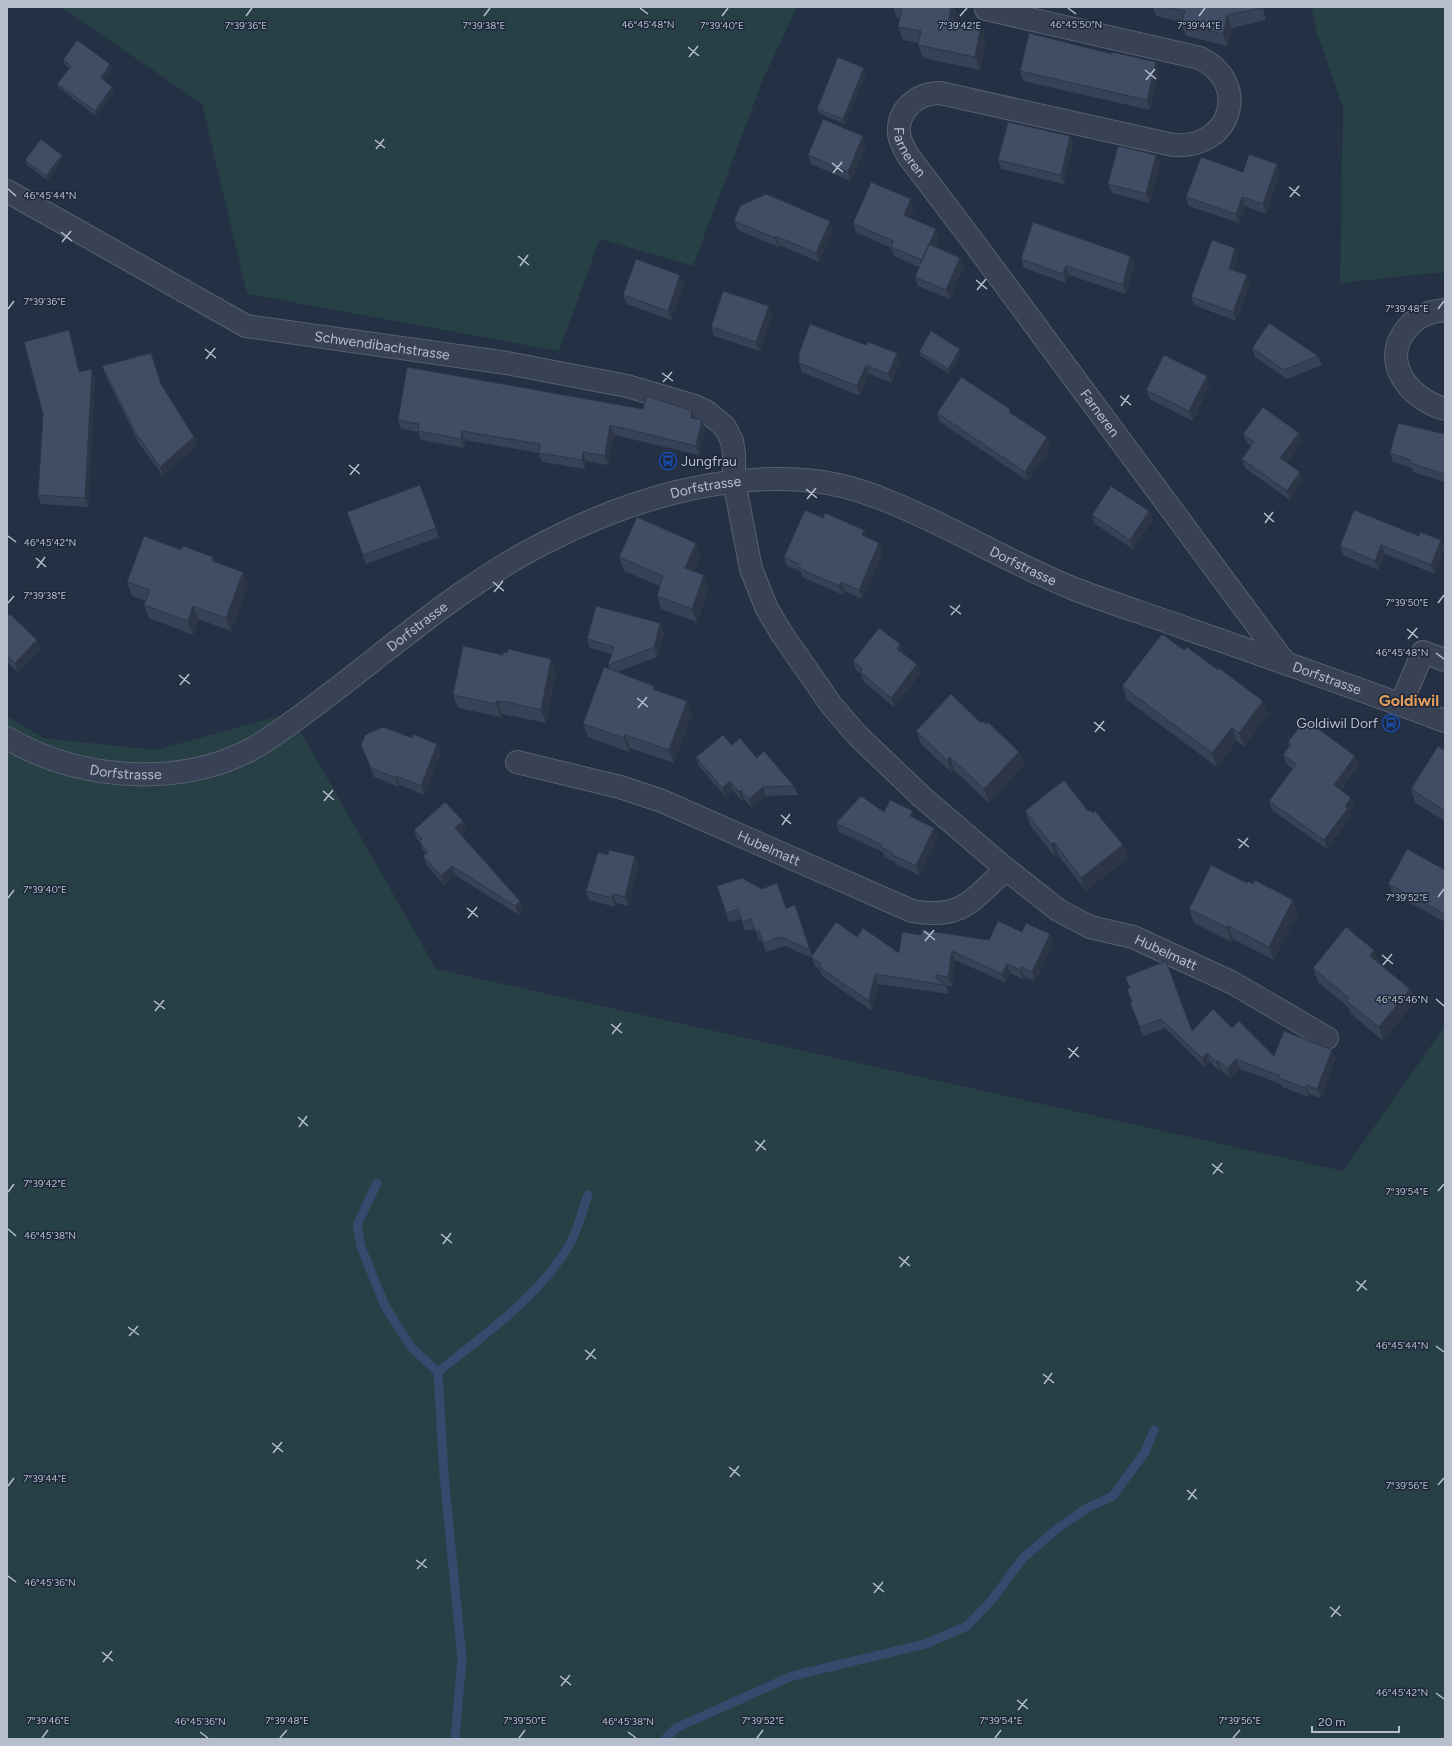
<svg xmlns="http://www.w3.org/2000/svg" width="1452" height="1746" font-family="Figtree,sans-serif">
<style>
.green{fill:#264045}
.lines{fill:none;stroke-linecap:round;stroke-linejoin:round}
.stream{stroke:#364a6d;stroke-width:9}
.minor-casing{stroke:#576071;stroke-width:24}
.tertiary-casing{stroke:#576071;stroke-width:24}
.minor{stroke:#384254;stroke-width:22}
.tertiary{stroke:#384254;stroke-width:22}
.wall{fill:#374257}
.shaded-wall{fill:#2d3647}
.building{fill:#404d65;stroke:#2d3647}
.ticks{fill:none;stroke:#b6becd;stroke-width:1.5}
.labels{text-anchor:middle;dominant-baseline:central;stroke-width:3;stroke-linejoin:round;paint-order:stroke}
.street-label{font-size:14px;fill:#b6becd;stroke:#1d2739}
.poi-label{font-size:14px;fill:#b6becd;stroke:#1d2739;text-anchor:start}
.quarter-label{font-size:16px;font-weight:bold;fill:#e19d5d;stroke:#1d2739}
.ticks-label{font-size:10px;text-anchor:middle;fill:#b6becd;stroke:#1d2739;stroke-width:3;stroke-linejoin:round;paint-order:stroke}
</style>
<rect width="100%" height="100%" fill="#243044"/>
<path class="green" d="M61,7H797L764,77L693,266L600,239L559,351L247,294L202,104Z
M1312,7H1445V272L1340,283L1343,108L1315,27Z
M290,713L436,969L1343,1171L1445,1026V1739H7V716L43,738L156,750Z"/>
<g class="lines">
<path class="stream" d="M377,1183L357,1225L361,1247L385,1306L411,1347L438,1372L444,1475L462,1659L455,1739
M438,1372C485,1334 539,1297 570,1244C578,1229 582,1211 588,1195
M665,1739L676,1728L792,1676L925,1644L967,1626L991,1601L1023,1558L1058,1528L1087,1508L1113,1496L1145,1452L1154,1430"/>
<g class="minor-casing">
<g id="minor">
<path id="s1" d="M986,9L1200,58C1251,83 1232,150 1173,145L940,93C917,93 897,110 899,134C900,142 905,150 909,157L972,240L1285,663"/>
<path id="s2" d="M7,191L246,326L507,363L627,386L695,406L707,412L725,427L732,441L734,454V481L751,569L767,609L782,634L832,706L858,736L922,797L1006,869L1058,910L1090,927L1133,937L1233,983L1327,1038"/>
<path d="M1445,310C1431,311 1419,315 1409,326C1378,359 1408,399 1445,409"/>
<path d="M1401,704L1423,652L1445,660"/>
<path id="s3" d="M517,762L620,787L662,801L912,911C962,920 972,900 1006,869"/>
</g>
</g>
<g class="tertiary-casing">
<g id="tertiary">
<path id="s4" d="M7,738C76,779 175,788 248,751C256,747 264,742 271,737C364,674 445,593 546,542C628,500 723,471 815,481C841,484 866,492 890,502C952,527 1010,563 1072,588C1110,603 1150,615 1188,629C1274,659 1360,689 1445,721"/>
</g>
</g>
<use href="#minor" class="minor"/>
<use href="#tertiary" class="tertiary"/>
</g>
<path class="wall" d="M893,7H954L957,15L956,21L986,39L980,70L923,58L918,45L919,43L903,40L898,27L900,18H897Z
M1153,7H1263L1266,20L1232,28L1227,46L1186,36L1181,24L1182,22L1156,16Z
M63,60L112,69L104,80L114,91L96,116L59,88L57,84L69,68L64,64Z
M864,68L866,73L845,124L818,113L817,109Z
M1020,71H1159L1150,110L1023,81Z
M863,136L866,145L851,181L811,164L808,155Z
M1070,136L1073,145L1064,184L1001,169L998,160Z
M62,155L63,159L48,181L27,165L25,160Z
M1156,155L1160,164L1150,203L1112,193L1108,184Z
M1277,164L1280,173L1266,214L1245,206L1239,223L1189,206L1186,197L1243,172Z
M914,208L910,218L936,229L939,238L935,247L960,258L964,267L950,299L918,286L915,277L919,267L894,256L891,248L856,232L853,223Z
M734,221L833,230L819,262L779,245L778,247L738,230Z
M1130,256L1134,265L1126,294L1069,275L1066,283L1024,268L1021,259Z
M1238,256L1234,270L1247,275L1250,283L1236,321L1194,305L1191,297Z
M684,284L671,320L627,304L623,295Z
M772,315L760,351L714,336L711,327Z
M72,339L80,372L92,369L95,378L88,507L41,504L38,495Z
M866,345L897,353L900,362L892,383L869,374L860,396L802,372L799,363Z
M1252,348L1318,356L1322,365L1287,379L1255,357Z
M919,352L962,353L949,374L921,356Z
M151,353L162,386L197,446L163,476L138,442L105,375L102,366Z
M1210,385L1193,421L1150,399L1146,390Z
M643,409L695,419L705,429L699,455L614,435L608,465L586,461L585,469L542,462L539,453L465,440L464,448L421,440L418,432L401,429L398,420Z
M937,413L1012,414L1047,437L1051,447L1028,481L940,422Z
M1299,433L1302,442L1287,463L1300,472L1303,481L1290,500L1245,468L1242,459L1251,446L1247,443L1243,434Z
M1445,434V482L1413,472L1412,468L1393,462L1390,453Z
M420,485L439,537L366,564L347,512Z
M1149,511L1153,520L1133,549L1095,524L1092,515Z
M823,518L864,530L867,538L883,552L862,599L845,591L843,595L802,577L801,572L787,566L784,557Z
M1419,536L1441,540L1444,549L1435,574L1385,554L1378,570L1343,555L1340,546Z
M181,550L213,557L215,562L248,586L231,631L198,619L193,635L149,618L144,605L146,601L132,596L127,582Z
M619,557H701L694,572L709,589L697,622L661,609L657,596L660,586L624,571Z
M7,615L40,649L18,672L7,662Z
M660,623L664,633L657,657L617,672L654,686L655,689L692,714L674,763L630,748L629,752L588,737L583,724L609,669L608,665L612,654L590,648L587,639Z
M900,644L904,653L903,654L917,664L920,674L894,707L863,681L861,674L856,670L853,661Z
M1184,650L1218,670L1263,701L1268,714L1244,747L1237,741L1217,767L1127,700L1122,686Z
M503,655L551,659L556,672L546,723L512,716L502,714L501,717L458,708L453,695Z
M981,723L986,724L1019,752L1024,765L989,803L955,771L952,773L921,744L916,731Z
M412,738L437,744L441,753L424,795L400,785L399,787L374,777L361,745Z
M1288,742L1359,765L1341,790L1354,807L1350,813L1351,817L1327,849L1272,810L1269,801L1293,769L1286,764L1283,755L1289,746Z
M732,745L757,758L794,786L798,795L766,796L752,808L744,799L742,801L733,790L726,797L699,766L696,757Z
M1445,751V821L1415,803L1411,789Z
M1025,811L1128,858L1086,891L1059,856L1056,858L1030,825Z
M884,812L938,837L919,875L896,864L895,862L884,857L883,852L839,832L836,823Z
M463,821L466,830L461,835L523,910L519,915L455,875L444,885L427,865L423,856L426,854L423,850L420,842L417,839L414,830Z
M608,855L635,856L638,865L628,906L616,903L615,907L589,900L586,891Z
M1445,870V922L1392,893L1388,884Z
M1247,883L1253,884L1293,900L1298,914L1274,960L1233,939L1231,942L1194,923L1189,909Z
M717,886L786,908L795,905L812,955L857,937L899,953L921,935L989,940L1022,932L1050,934L1053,943L1035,981L1024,976L1023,979L1010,973L1006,983L955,960L952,986L946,985L949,994L878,984L872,1011L822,976L820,970L815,966L812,958L785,946L766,952L762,940L759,941L755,929L745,931L741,919L729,922Z
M1374,950L1379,963L1410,989L1415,1002L1383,1041L1351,1014L1348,1007L1318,982L1313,968Z
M1132,1002L1192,1031L1232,1028L1274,1056L1332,1050L1335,1059L1321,1098L1309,1094L1308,1097L1282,1087L1281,1084L1240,1069L1230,1078L1221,1070L1219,1071L1210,1062L1205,1067L1165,1028L1143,1036L1130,1003Z"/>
<path class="shaded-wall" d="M951,7H954L957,15L953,33L949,19Z
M1262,7H1263L1266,20Z
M1227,15L1232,28L1227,46L1223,34Z
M981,26L986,39L980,70L975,57Z
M1156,62L1159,71L1150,110L1147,100Z
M110,64L112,69L102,82L101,78Z
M864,68L866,73L845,124L843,119Z
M112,87L114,91L96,116L95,111Z
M863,136L866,145L851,181L848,172Z
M1070,136L1073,145L1064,184L1061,175Z
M62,155L63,159L48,181L46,176Z
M1156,155L1160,164L1150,203L1146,194Z
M1277,164L1280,173L1266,214L1263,204Z
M1242,197L1245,206L1239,223L1236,214Z
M911,199L914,208L908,224L904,215Z
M830,221L833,230L819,262L816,253Z
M936,229L939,238L925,270L922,260Z
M776,236L779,245L778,247L775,238Z
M1235,248L1238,256L1232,277L1229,269Z
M1130,256L1134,265L1126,294L1123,285Z
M960,258L964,267L950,299L946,290Z
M1066,266L1069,275L1066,283L1063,274Z
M680,275L684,284L671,320L668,311Z
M1247,275L1250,283L1236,321L1233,312Z
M769,306L772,315L760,351L756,342Z
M69,330L72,339L83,381L79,372Z
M960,349L962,353L949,374L948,369Z
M897,353L900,362L892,383L888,374Z
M866,365L869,374L860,396L857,386Z
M92,369L95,378L88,507L85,498Z
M1207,376L1210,385L1193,421L1189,411Z
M692,411L696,420L691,418Z
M702,420L705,429L699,455L696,446Z
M610,425L614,435L608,465L605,456Z
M462,431L465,440L464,448L461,439Z
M1299,433L1302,442L1284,468L1280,458Z
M194,437L197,446L163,476L160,467Z
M1047,437L1051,447L1028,481L1025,472Z
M583,452L586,461L585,469L582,460Z
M1300,472L1303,481L1290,500L1287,491Z
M1149,511L1153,520L1133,549L1130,540Z
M864,530L868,539L862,535Z
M1441,540L1444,549L1435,574L1431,565Z
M696,543L701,557L690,582L685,568Z
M879,543L883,552L862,599L859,590Z
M1381,545L1385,554L1378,570L1375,561Z
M243,572L248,586L231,631L226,618Z
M704,575L709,589L697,622L692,609Z
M841,582L845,591L843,595L839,586Z
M193,606L198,619L193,635L188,621Z
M660,623L664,633L657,657L654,647Z
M37,640L40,649L18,672L15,663Z
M900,644L904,653L900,658L897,649Z
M551,659L556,672L546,723L541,710Z
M917,664L920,674L894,707L891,698Z
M497,701L502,714L501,717L496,704Z
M687,701L692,714L674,763L669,750Z
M1263,701L1268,714L1244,747L1239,733Z
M1232,728L1237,741L1217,767L1212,753Z
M625,735L630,748L629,752L624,738Z
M437,744L441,753L424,795L421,786Z
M1019,752L1024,765L989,803L984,789Z
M1355,756L1359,765L1337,794L1334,785Z
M950,757L955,771L952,773L947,760Z
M396,776L400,785L399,787L396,778Z
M730,781L733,790L726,797L722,788Z
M763,787L766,796L752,808L749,799Z
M741,790L744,799L742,801L739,792Z
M1351,798L1354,807L1350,813L1351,817L1327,849L1324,840L1345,806Z
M913,811L916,821L910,816Z
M463,821L466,830L458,837L455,828Z
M934,828L938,837L919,875L916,866Z
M1054,842L1059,856L1056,858L1051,844Z
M1123,845L1128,858L1086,891L1081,878Z
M635,856L638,865L628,906L625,897Z
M452,866L455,875L444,885L441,876Z
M613,894L616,903L615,907L612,898Z
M1293,900L1298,914L1274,960L1269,947Z
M520,901L523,910L519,915L515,906Z
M1228,926L1233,939L1231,942L1227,928Z
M1050,934L1053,943L1035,981L1032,972Z
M1374,950L1379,964L1370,956Z
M952,951L955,960L952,986L948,977Z
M1007,964L1010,973L1006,983L1002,974Z
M1021,967L1024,976L1023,979L1020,970Z
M875,974L878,984L872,1011L869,1001Z
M1410,989L1415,1002L1383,1041L1379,1027Z
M1332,1050L1335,1059L1321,1098L1317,1089Z
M1207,1053L1210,1062L1205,1067L1202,1058Z
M1236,1059L1240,1069L1230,1078L1227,1069Z
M1218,1060L1221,1070L1219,1071L1216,1062Z
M1306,1085L1309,1094L1308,1097L1305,1088Z"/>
<path class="building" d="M902,7H951L949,19L981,26L975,57L918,45L921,31L898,27Z
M1166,7H1262V8L1227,15L1223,34L1181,24L1185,11Z
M1029,33L1112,54V52L1156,62L1147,100L1020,71Z
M77,40L110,64L101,78L112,87L95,111L57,84L71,66L63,60Z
M838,57L864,68L843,119L817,109Z
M823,119L863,136L848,172L808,155Z
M1008,122L1070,136L1061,175L998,160Z
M41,139L62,155L46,176L25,160Z
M1118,146L1156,155L1146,194L1108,184Z
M1249,154L1277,164L1263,204L1242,197L1236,214L1186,197L1201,157L1243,172Z
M871,182L911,199L904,215L936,229L922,260L891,247L893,241L853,223Z
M766,194L830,221L816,253L776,236L775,238L734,221L740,206Z
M1033,222L1130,256L1123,285L1066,266L1063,274L1021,259Z
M1212,240L1235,248L1229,269L1247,275L1233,312L1191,297Z
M929,244L960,258L946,290L915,277Z
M636,259L680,275L668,311L623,295Z
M723,291L769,306L756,342L711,327Z
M1269,323L1318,356L1284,370L1252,348Z
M810,324L866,345L868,342L897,353L888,374L866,365L857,386L799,363V353Z
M69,330L79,372L92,369L85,498L38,495L43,414L24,342Z
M931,331L960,349L948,369L919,352Z
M151,353L161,384L194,437L160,467L135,432L102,366Z
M1164,355L1207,376L1189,411L1146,390Z
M407,367L643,409L646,396L687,409L692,411L691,418L702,420L696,446L610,425L605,456L583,452L582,460L539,453L540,444L462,431L461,439L418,431L419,424L398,420Z
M961,377L1010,409L1009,412L1047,437L1025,472L937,413Z
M1263,407L1299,433L1280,458L1300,472L1287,491L1242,459L1254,442L1243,434Z
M1398,423L1445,434V474L1410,463L1411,460L1390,453Z
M420,485L436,528L363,555L347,512Z
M1111,486L1149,511L1130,540L1092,515Z
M805,510L823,518L825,513L864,530L862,535L879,543L859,590L841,582L839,586L799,568L801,565L784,557Z
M1354,510L1419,536L1420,532L1441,540L1431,565L1381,545L1375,561L1340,546Z
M637,517L696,543L685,568L704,575L692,609L657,596L663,576L619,557Z
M144,536L181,550L183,546L213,557L212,561L243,572L226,618L193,606L188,621L144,605L150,590L127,582Z
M596,606L660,623L654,647L608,665L614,647L587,639Z
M10,614L37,640L15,663L7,656V615L8,616Z
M879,628L900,644L897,649L917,664L891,698L860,672L862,669L853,661Z
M1162,634L1184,650L1187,647L1218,670L1219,668L1263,701L1239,733L1232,728L1212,753L1122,686Z
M463,646L503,655V652L507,653L508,649L551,659L541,710L507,702L497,701L496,704L453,695Z
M604,667L654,686L653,689L687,701L669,750L625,735L624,738L583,724Z
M951,694L981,723L983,721L986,724L988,722L1019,752L984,789L950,757L947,760L916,731Z
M1305,719L1355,756L1334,785L1351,798L1345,806L1348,808L1324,840L1269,801L1296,764L1283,755L1291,744L1288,742Z
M383,727L412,738L413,734L437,744L421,786L396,776V778L371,768L361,745L365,735Z
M723,735L732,745L740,738L757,758L764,751L794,786L763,787L749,799L741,790L739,792L730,781L722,788L696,757Z
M1438,746L1445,751V811L1411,789Z
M1064,780L1088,811L1090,810L1093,813L1095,811L1123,845L1081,878L1054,842L1051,844L1025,811Z
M861,796L884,812L890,800L913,811L910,816L934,828L916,866L892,855L893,853L881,847L882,845L836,823Z
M445,802L463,821L455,828L520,901L515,906L452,866L441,876L423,856L428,852L419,841L422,839L414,830Z
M1407,849L1445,870V914L1388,884Z
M609,850L635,856L625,897L613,894L612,898L586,891L598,852L608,855Z
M1211,865L1247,883L1248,881L1253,884L1255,880L1293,900L1269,947L1228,926L1227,928L1189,909Z
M742,878L762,889L777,883L786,908L795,905L810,950L781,937L763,943L759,931L756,932L751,919L742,922L738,909L726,913L717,886Z
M998,921L1022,932L1026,923L1050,934L1032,972L1021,967L1020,970L1007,964L1002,974L952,951L948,977L936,975V978L945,985L875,974L869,1001L819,967L821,964L811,957L836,922L857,937L863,928L899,953L902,932L921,935L922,930L989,940Z
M1346,927L1374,950L1370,956L1410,989L1379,1027L1346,1001L1349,998L1313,968Z
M1166,961L1192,1031L1213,1009L1232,1028L1239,1021L1274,1056L1284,1031L1332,1050L1317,1089L1306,1085L1305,1088L1279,1078L1280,1076L1236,1059L1227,1069L1218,1060L1216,1062L1207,1053L1202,1058L1161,1019L1140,1027L1130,1003L1132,1002L1127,989L1130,988L1125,977Z"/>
<path class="ticks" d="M640,8L648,14M1068,8L1076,14M246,16L252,8M484,16L490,8M722,16L728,8M960,16L967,8M1199,16L1205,8M688,47L699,56M689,57L698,46M1145,70L1156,79M1146,80L1155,69M375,140L385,148M376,149L384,139M832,163L843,172M833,173L842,162M1289,187L1300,196M8,189L16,196M1290,197L1299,186M61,232L72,241M62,242L71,231M518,256L529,265M520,266L528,255M976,280L987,289M977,290L986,279M8,309L14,301M1438,309L1444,301M205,349L216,358M206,359L215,348M662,373L673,381M663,382L672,372M1120,396L1131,405M1121,406L1129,395M349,465L360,474M350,475L359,464M806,489L817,498M807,499L816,488M1264,513L1274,522M1265,523L1273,512M8,536L16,542M36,558L46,567M37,568L45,557M493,582L504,591M494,592L503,581M8,603L14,596M1438,603L1444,595M950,606L961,614M951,615L960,605M1407,629L1418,638M1408,639L1417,628M1436,653L1444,659M179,675L190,684M180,685L189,674M637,698L648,707M638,708L647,697M1094,722L1105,731M1095,732L1104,721M323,791L334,800M324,801L333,790M781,815L791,824M782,825L790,814M1238,839L1249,847M1239,848L1248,838M1438,897L1444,889M8,898L14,890M467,908L478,917M468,918L477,907M924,931L935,940M925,941L934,930M1382,955L1393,964M1383,965L1392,954M1436,999L1444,1006M154,1001L165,1009M155,1011L164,1000M611,1024L622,1033M612,1034L621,1023M1068,1048L1079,1057M1069,1058L1078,1047M298,1117L308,1126M299,1127L307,1116M755,1141L766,1150M756,1151L765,1140M1212,1164L1223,1173M1213,1174L1222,1163M1438,1191L1444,1184M8,1192L14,1184M8,1229L16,1236M441,1234L452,1243M443,1244L451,1233M899,1257L910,1266M900,1267L909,1256M1356,1281L1367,1290M1357,1291L1366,1280M128,1327L139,1335M129,1336L138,1326M1436,1346L1444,1352M585,1350L596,1359M586,1360L595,1349M1043,1374L1054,1383M1044,1384L1052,1373M272,1443L283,1452M273,1453L282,1442M729,1467L740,1476M730,1477L739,1466M1438,1485L1444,1478M8,1486L14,1478M1187,1490L1197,1499M1188,1500L1196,1489M416,1560L427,1568M417,1569L426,1559M8,1576L16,1582M873,1583L884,1592M874,1593L883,1582M1330,1607L1341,1616M1331,1617L1340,1606M102,1652L113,1661M103,1662L112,1651M560,1676L571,1685M561,1686L570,1675M1436,1693L1444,1699M1017,1700L1028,1709M1018,1710L1027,1699M200,1732L208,1738M628,1732L636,1738M42,1738L48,1730M280,1738L287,1730M519,1738L525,1730M757,1738L763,1730M995,1738L1001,1730M1233,1738L1240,1730"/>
<defs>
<g id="bus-ring" transform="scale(0.9)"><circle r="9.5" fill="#1d2739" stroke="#1a4fb4" stroke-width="1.5"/><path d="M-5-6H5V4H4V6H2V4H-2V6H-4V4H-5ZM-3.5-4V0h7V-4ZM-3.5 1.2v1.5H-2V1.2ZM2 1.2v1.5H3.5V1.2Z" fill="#1a4fb4"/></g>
</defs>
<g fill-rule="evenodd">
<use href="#bus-ring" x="668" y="461"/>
<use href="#bus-ring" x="1391" y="723"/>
</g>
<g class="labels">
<g class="street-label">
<text stroke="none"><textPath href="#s1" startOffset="680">Farneren</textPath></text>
<text stroke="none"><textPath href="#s2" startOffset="412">Schwendibachstrasse</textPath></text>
<text stroke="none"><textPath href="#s1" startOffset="1004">Farneren</textPath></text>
<text stroke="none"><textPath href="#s4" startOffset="785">Dorfstrasse</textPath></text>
<text stroke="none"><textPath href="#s4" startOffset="1121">Dorfstrasse</textPath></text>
<text stroke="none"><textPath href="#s4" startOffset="461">Dorfstrasse</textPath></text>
<text stroke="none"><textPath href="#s4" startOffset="1445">Dorfstrasse</textPath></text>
<text stroke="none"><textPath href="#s4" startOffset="125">Dorfstrasse</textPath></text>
<text stroke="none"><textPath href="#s3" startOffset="267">Hubelmatt</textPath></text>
<text stroke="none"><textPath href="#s2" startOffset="1495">Hubelmatt</textPath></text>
</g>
<g class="poi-label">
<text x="681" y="461">Jungfrau</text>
<text x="1378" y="723" text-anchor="end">Goldiwil Dorf</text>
</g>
<g class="quarter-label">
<text x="1409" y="700">Goldiwil</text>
</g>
</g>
<g class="ticks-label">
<text x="648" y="28">46°45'48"N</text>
<text x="1076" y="28">46°45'50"N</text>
<text x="246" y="29">7°39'36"E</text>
<text x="484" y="29">7°39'38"E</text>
<text x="722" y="29">7°39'40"E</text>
<text x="960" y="29">7°39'42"E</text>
<text x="1199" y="29">7°39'44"E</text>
<text x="50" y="199">46°45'44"N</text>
<text x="45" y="305">7°39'36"E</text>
<text x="1407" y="312">7°39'48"E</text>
<text x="50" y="546">46°45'42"N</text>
<text x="45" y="599">7°39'38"E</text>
<text x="1407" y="606">7°39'50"E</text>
<text x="1402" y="656">46°45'48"N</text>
<text x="45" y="893">7°39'40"E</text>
<text x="1407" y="901">7°39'52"E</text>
<text x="1402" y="1003">46°45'46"N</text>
<text x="45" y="1187">7°39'42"E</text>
<text x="1407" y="1195">7°39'54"E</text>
<text x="50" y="1239">46°45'38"N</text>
<text x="1402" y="1349">46°45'44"N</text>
<text x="45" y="1482">7°39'44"E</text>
<text x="1407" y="1489">7°39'56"E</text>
<text x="50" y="1586">46°45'36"N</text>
<text x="1402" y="1696">46°45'42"N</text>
<text x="48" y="1724">7°39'46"E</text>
<text x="287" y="1724">7°39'48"E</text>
<text x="525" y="1724">7°39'50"E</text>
<text x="763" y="1724">7°39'52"E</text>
<text x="1001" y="1724">7°39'54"E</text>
<text x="1240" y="1724">7°39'56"E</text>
<text x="200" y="1725">46°45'36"N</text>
<text x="628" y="1725">46°45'38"N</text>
</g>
<rect width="1452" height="1746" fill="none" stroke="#b6becd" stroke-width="16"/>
<path d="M1312 1726v6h87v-6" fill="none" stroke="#b6becd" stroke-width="2"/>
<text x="1318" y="1726" font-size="12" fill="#b6becd" stroke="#1d2739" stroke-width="3" paint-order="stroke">20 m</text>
</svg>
